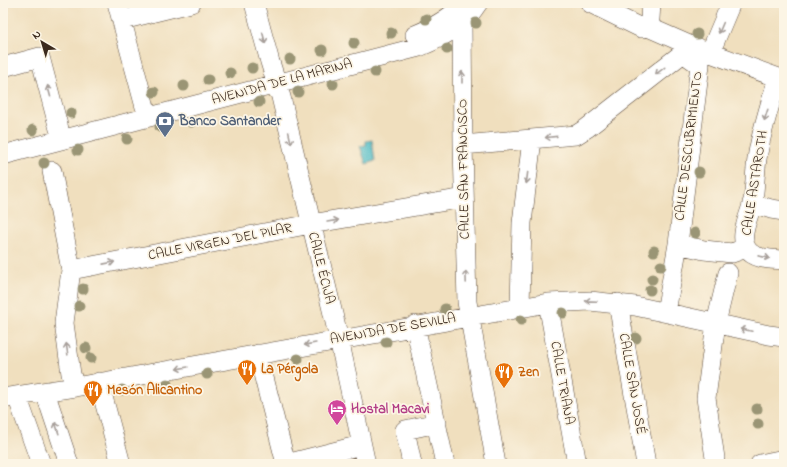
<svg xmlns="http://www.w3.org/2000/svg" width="787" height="467" font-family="'Indie Flower',sans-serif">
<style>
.water{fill:#4dbbc6;stroke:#447272}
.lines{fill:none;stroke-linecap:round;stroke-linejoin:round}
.minor-casing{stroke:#564536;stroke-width:20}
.minor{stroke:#fff;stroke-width:19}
.tree{fill:#9a9575}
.oneway{stroke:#a79f9a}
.labels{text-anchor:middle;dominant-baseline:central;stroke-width:3.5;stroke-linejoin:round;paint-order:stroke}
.street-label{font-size:14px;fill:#3b2a1e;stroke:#fcf5e5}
.service-label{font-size:14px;font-weight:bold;fill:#4e5e75;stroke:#fcf5e5;text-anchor:start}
.food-label{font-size:14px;font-weight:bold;fill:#c56008;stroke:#fcf5e5;text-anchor:start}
.hotel-label{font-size:14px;font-weight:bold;fill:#b23c85;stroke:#fcf5e5;text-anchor:start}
</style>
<rect width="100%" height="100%" fill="#fcf5e5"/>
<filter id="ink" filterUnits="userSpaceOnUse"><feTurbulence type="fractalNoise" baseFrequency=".025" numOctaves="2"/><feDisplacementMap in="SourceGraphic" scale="8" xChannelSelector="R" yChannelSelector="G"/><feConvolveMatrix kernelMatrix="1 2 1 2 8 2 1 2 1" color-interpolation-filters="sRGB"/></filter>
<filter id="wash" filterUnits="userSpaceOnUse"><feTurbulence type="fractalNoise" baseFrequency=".012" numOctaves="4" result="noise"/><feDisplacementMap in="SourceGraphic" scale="16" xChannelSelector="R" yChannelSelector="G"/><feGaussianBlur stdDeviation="0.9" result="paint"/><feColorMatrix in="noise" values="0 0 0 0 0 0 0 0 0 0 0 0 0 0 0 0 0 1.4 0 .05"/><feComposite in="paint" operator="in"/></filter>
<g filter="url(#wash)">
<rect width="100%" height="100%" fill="#f0dfbe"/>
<path class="water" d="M372,140L375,161L366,164L360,146L366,145V141Z"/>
</g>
<g filter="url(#ink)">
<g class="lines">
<g class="minor-casing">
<path id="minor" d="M117,3L145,107
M254,3L270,62L281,97L339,339L366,464
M590,3L641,28L648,27L689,45L784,80
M122,20L191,3
M462,22L463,145L467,302L496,464
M648,27L650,19L651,3
M415,35C432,28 452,18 463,3
M710,53L731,3
M3,67L40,57L59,129
M778,78C770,105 761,131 757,159C755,173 755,187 753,201C750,215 738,236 747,249C754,260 773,259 784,260
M463,145L576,135L587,128L683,53L689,45
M3,155L419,47C443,38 464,25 478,3
M52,171L71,270L64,323L71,374L75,387
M752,203L771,209L784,211
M678,244L704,250L732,253L746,248
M71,270L311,224L464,198
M548,303L577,464
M618,303L646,464
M520,307L522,223L532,139
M666,312L678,244L700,65L683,53
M415,325L445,464
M258,354L286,464
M99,382L121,464
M45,392L69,464
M17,396L41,464
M3,398L75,387L548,303L590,301L635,306L769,335L784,337
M715,458L706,398L716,323L728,273
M286,464L361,445
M412,464L405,430L437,423
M760,464L784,459"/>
</g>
<use href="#minor" class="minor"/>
</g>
<g class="tree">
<circle cx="426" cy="19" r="5.5"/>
<circle cx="476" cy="23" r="5.5"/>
<circle cx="391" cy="33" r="5.5"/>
<circle cx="697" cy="34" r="5.5"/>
<circle cx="354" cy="43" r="5.5"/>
<circle cx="447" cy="49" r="5.5"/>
<circle cx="322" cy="50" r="5.5"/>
<circle cx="290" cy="59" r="5.5"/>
<circle cx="252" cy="68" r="5.5"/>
<circle cx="375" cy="72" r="5.5"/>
<circle cx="230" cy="73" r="5.5"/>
<circle cx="208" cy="80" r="5.5"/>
<circle cx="333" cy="84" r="5.5"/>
<circle cx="184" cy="86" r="5.5"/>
<circle cx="154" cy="92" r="5.5"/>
<circle cx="298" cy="92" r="5.5"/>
<circle cx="259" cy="102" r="5.5"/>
<circle cx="71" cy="113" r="5.5"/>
<circle cx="191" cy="122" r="5.5"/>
<circle cx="160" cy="127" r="5.5"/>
<circle cx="33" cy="130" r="5.5"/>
<circle cx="127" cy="139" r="5.5"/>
<circle cx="78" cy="150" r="5.5"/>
<circle cx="44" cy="163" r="5.5"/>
<circle cx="699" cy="172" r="5.5"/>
<circle cx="695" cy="233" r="5.5"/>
<circle cx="654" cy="251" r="5.5"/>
<circle cx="661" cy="266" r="5.5"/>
<circle cx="652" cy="279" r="5.5"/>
<circle cx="83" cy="289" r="5.5"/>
<circle cx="650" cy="290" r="5.5"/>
<circle cx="79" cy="306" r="5.5"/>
<circle cx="445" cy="309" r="5.5"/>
<circle cx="563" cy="313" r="5.5"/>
<circle cx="521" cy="320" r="5.5"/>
<circle cx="636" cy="338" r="5.5"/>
<circle cx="386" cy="342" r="5.5"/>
<circle cx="86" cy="348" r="5.5"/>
<circle cx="91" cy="358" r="5.5"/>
<circle cx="298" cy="359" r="5.5"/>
<circle cx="207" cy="374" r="5.5"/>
<circle cx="167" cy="384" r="5.5"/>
<circle cx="122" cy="390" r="5.5"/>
<circle cx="757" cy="409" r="5.5"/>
<circle cx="758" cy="424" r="5.5"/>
</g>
<defs><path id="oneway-shaft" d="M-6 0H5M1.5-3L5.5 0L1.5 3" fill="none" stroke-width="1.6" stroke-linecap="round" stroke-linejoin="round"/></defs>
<g class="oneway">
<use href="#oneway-shaft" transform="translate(721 28) rotate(113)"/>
<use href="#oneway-shaft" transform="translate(264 38) rotate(75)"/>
<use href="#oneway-shaft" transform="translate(660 71) rotate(142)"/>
<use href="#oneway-shaft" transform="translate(462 77) rotate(-90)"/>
<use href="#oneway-shaft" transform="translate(49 91) rotate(-105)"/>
<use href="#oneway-shaft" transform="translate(766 115) rotate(108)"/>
<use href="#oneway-shaft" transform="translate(551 137) rotate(174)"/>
<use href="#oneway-shaft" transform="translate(290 138) rotate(77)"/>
<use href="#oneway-shaft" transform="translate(527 178) rotate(97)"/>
<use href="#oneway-shaft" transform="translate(333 221) rotate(-10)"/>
<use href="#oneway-shaft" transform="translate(764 257) rotate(11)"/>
<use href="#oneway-shaft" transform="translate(109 263) rotate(-11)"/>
<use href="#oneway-shaft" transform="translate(466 277) rotate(-92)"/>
<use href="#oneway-shaft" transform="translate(591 301) rotate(-178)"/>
<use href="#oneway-shaft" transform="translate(746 330) rotate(-168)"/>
<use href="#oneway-shaft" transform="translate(310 344) rotate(170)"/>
<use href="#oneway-shaft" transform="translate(67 349) rotate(-98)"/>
<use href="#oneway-shaft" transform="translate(182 368) rotate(170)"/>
<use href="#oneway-shaft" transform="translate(57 428) rotate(-108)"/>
</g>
</g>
<defs>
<g id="bank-pin" transform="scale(1)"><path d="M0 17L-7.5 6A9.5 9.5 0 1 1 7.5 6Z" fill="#5c6f8a" stroke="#fcf5e5"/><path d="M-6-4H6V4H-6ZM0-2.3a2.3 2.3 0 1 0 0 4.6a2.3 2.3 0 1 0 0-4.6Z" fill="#fff"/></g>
<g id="restaurant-pin" transform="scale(1)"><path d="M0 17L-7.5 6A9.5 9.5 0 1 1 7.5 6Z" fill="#e8710a" stroke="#fcf5e5"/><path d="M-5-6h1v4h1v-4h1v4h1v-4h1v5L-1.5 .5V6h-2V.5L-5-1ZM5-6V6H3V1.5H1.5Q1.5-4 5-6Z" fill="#fff"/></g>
<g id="hotel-pin" transform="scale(1)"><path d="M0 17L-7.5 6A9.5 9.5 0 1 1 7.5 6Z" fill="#d1479c" stroke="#fcf5e5"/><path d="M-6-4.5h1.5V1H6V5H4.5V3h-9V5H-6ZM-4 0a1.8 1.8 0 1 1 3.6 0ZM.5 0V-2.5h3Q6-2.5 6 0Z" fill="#fff"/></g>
</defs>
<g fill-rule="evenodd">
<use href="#bank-pin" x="165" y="121"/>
<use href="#restaurant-pin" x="247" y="369"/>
<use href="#restaurant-pin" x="504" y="372"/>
<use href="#restaurant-pin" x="93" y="390"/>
<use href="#hotel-pin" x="337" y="409"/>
</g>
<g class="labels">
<g class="street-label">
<text transform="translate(282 82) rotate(-15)">AVENIDA DE LA MARINA</text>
<text transform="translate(689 146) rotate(-83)">CALLE DESCUBRIMIENTO</text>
<text transform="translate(464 169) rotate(-91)">CALLE SAN FRANCISCO</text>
<text transform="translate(755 183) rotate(-81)">CALLE ASTAROTH</text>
<text transform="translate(220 242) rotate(-11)">CALLE VIRGEN DEL PILAR</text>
<text transform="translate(321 268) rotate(76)">CALLE ÉCIJA</text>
<text transform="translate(393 329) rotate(-10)">AVENIDA DE SEVILLA</text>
<text transform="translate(562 383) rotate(80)">CALLE TRIANA</text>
<text transform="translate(632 384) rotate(80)">CALLE SAN JOSÉ</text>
</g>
<g class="service-label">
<text x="179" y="121">Banco Santander</text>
</g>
<g class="food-label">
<text x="261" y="369">La Pérgola</text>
<text x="518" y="372">Zen</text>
<text x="107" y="390">Mesón Alicantino</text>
</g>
<g class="hotel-label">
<text x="351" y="409">Hostal Macavi</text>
</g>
</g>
<rect width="787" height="467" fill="none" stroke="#fcf5e5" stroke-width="16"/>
<g transform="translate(42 42) rotate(322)" stroke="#fcf5e5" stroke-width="3" paint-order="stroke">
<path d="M0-3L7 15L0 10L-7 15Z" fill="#3b2a1e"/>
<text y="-6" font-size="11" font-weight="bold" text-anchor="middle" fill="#3b2a1e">N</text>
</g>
</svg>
